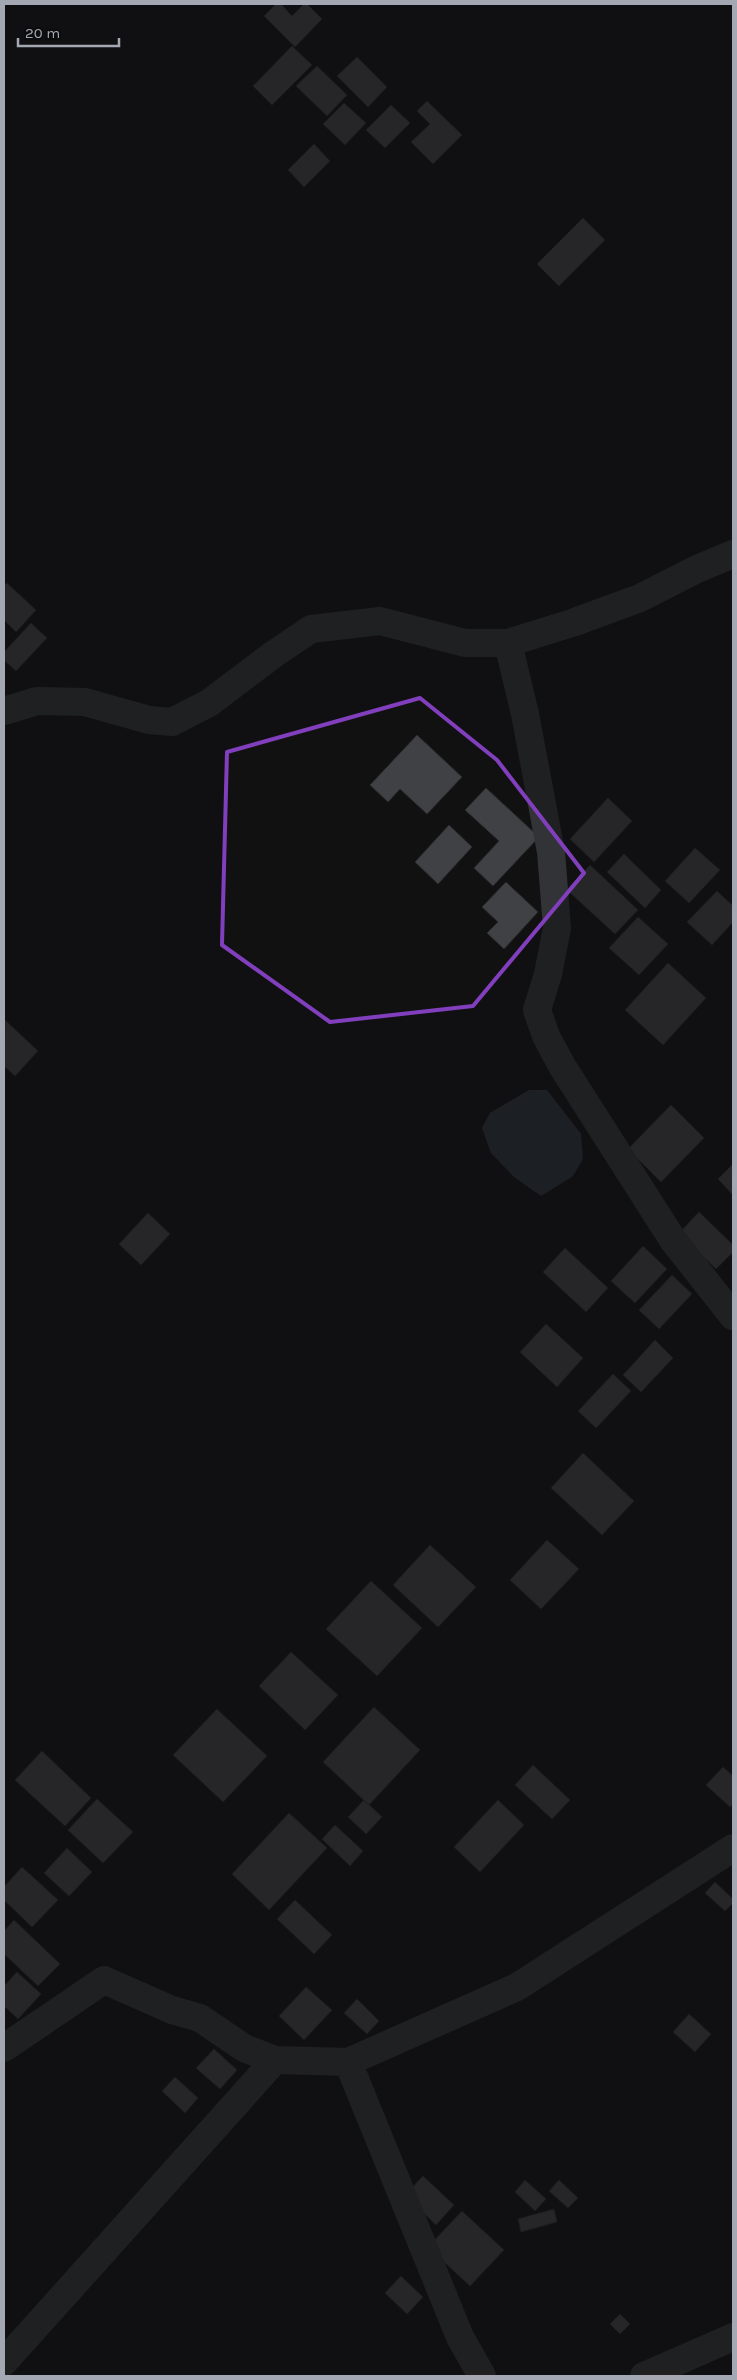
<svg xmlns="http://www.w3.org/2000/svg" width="737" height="2380" font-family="Karla,sans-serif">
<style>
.water{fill:#2c333a}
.building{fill:#404145;stroke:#2b2b2e}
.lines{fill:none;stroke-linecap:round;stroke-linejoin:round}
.minor{stroke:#323337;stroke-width:28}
.marked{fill:none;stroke:#813fbd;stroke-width:4;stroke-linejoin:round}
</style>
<rect width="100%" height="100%" fill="#111112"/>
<path class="water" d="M529,1090H547L581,1134L583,1159L573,1176L541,1196L514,1177L491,1153L482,1128L490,1113Z"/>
<path class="building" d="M276,4H281L292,16L304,4H307L322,19L295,47L264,16Z
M292,46L312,65L272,105L253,86Z
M357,57L387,87L368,107L337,76Z
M317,66L347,95L327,116L296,86Z
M427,101L462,135L433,164L411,142L430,124L417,111Z
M344,103L366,123L345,145L323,124Z
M391,105L410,123L385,148L366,130Z
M314,144L330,161L304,187L288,170Z
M583,218L605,240L559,286L537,264Z
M7,583L36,610L16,632L4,620V586Z
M31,623L47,638L16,671L4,660V652Z
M417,735L462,777L427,814L400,789L388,802L370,785Z
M486,788L539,837L493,886L474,868L499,841L465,810Z
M608,798L632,821L594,862L570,839Z
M449,825L472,847L438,884L415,862Z
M695,848L720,870L689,903L665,881Z
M624,854L661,890L645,908L607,872Z
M590,865L638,910L615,934L567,890Z
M506,882L538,912L504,949L487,933L498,922L482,907Z
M717,891L733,906V922L712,945L687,922Z
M638,917L668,944L639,975L609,948Z
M668,963L706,998L663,1045L625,1010Z
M5,1020L38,1051L15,1076L4,1066Z
M671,1105L704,1138L661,1182L628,1149Z
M732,1165L733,1166V1195L718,1179Z
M699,1212L733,1245V1252L716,1269L679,1233Z
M148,1213L170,1234L141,1265L119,1244Z
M643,1246L667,1269L635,1303L611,1281Z
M565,1248L608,1288L586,1312L543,1272Z
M672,1275L692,1294L659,1329L639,1310Z
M546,1324L583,1358L557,1387L520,1352Z
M655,1340L673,1358L641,1392L623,1375Z
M613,1374L631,1391L596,1428L578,1411Z
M583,1453L634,1501L602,1535L551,1488Z
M547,1540L579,1569L541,1609L510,1580Z
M430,1545L476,1587L438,1627L393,1585Z
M371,1581L422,1628L377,1676L326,1629Z
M291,1652L338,1695L305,1730L259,1686Z
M374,1707L420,1750L369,1805L323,1762Z
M217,1709L267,1756L223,1802L173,1755Z
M42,1751L91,1798L65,1826L15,1780Z
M533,1765L570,1800L552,1819L515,1785Z
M723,1767L733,1776V1804L730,1807L706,1785Z
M97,1799L133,1832L103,1863L68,1830Z
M364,1800L382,1817L366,1834L348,1817Z
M498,1800L524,1825L480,1872L454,1847Z
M289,1813L327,1848L269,1910L232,1874Z
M335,1825L363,1851L350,1866L322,1839Z
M67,1848L92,1872L69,1896L44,1873Z
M22,1867L58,1900L32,1927L4,1900V1887Z
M715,1882L733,1899V1903L725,1911L705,1893Z
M295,1900L332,1935L314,1954L277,1919Z
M14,1920L60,1964L38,1986L4,1954V1931Z
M17,1972L41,1994L18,2019L4,2006V1986Z
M306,1987L332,2010L304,2040L279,2016Z
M357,1999L379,2021L367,2034L344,2013Z
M689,2014L711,2034L695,2052L673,2032Z
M214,2049L237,2070L220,2089L196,2068Z
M175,2077L198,2098L185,2113L162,2091Z
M423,2176L454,2205L436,2225L405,2195Z
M525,2180L546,2199L535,2211L515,2192Z
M559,2180L578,2198L568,2208L549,2191Z
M554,2209L557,2222L521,2232L518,2219Z
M462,2211L504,2250L470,2286L428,2247Z
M401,2276L423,2297L407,2314L385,2293Z
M620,2314L630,2324L620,2334L610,2324Z"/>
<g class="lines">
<path class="minor" d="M508,643L525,714L551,852L557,928L548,974L537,1010L546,1036L562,1066L673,1240L733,1316
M4,711L37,701L85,702L149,720L172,722L209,703L274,654L311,629L380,621L465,643H508L572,623L640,598L697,569L733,554
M4,2048L104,1980L172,2010L200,2018L244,2048L275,2060
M4,2362L275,2060L348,2062
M482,2376L460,2337L348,2062L517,1987L733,1848
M644,2376L733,2337"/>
</g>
<path d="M0 0H737V2380H0ZM420,698L497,760L584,873L473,1006L330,1022L222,945L227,752Z" fill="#111112" fill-opacity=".55" fill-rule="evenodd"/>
<path class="marked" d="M420,698L497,760L584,873L473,1006L330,1022L222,945L227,752Z"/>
<rect width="737" height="2380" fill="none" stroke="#a3a8b2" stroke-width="10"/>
<path d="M18 38v8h101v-8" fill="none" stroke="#a3a8b2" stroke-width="2.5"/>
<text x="25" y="38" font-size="15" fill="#a3a8b2" stroke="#0c0c0d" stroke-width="4" paint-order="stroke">20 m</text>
</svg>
